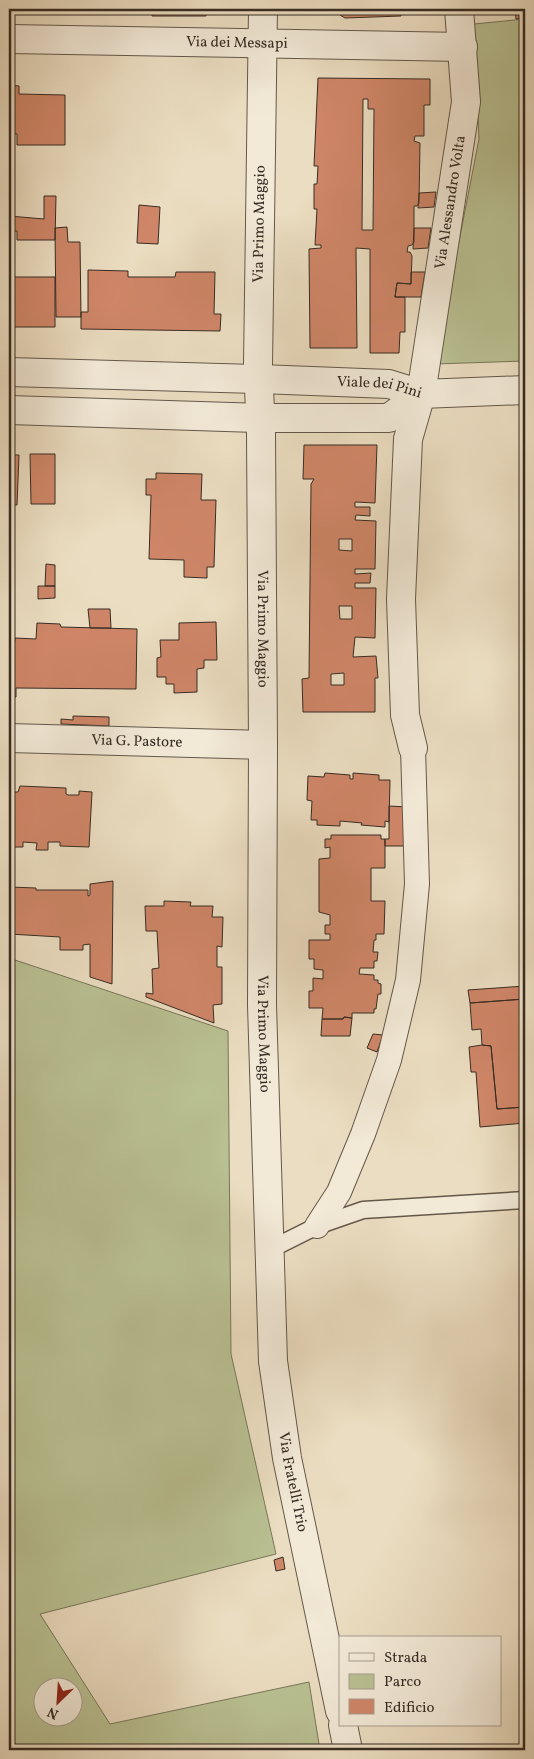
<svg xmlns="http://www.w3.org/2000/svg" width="534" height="1759" font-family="Vollkorn,serif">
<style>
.green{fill:#b9c092;stroke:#78765b;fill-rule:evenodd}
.building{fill:#cf8668;stroke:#372c24;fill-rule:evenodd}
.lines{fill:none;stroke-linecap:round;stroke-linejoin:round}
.service-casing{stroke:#64584b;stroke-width:19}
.pedestrian-casing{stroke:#64584b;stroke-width:26}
.minor-casing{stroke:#64584b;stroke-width:30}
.tertiary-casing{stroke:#64584b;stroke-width:30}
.service{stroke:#f2e9d7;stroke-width:16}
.pedestrian{stroke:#f2e9d7;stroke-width:24}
.minor{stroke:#f2e9d7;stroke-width:28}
.tertiary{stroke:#f2e9d7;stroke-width:28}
.labels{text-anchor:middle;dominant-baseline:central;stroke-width:4;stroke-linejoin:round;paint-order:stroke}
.street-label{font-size:15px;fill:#372c24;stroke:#f2e9d7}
</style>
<rect width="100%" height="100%" fill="#ebddc1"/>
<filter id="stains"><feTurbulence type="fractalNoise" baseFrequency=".004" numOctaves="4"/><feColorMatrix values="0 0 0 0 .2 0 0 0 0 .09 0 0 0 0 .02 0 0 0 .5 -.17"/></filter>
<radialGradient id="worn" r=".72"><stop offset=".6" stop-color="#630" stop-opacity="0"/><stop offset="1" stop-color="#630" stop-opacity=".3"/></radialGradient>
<path class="green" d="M525,19V361L435,364L479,139L474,24Z
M9,958L228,1031L231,1354L276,1554L40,1614L110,1724L309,1682L320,1750H9ZM42,1686H72V1716H42Z"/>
<path class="building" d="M152,9H206V16H152Z
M332,9H400L401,16L345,18L340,15L337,11H332Z
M515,9H525V18L516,19Z
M318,78L430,79V105H424V136H415L414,141L420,143L419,203L417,206H414V242L412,245L408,246L407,252H410L412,256L411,284L397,283L395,297H405V332H400L399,353H370V249L356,248L357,348H310L309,249L321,248V245H315L317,209H314V184H317L318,166H314ZM363,99H368V109H374L373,230H362Z
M9,85L19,86V94L65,95V145H17V134H9Z
M436,192L434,207L418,208L419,193Z
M44,196H56L55,240H17V231H9V216L44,219Z
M139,205L160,207L158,244L137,243Z
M67,227L68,242H80L81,317H56L55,228Z
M414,228H431L428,248L413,249Z
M9,241H11V262H9Z
M88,270L128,271V277H175L176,272H215L214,314H221L220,331L81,329V312H88Z
M411,272H425L421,297H395L397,283L411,284Z
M9,277H55V327H9Z
M304,445H377L375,503L355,502V507H370V516L356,515L355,520L376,521L375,569H355V574L371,573L370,583H355V588H376L375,638L355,637L353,657L376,656L378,678H375V712H303L302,679L309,678L311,484L314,479H303ZM339,539H352V551L339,550ZM339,606H352V619H340ZM344,673V685H331V674Z
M30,454H55V504H31Z
M9,455H19L17,505H9Z
M156,473L202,474L201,500H216L214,567H207V578L184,577V560L149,559L151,495H146V479H156Z
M46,564L55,565V586H45Z
M38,586H55V598L38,599Z
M88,609H110L111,628H90Z
M216,622L217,660H204V668L197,669V692L174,693V684H166V677H157V658L161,657L160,640H179V623Z
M37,623L60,624L61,627L137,629L136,689L16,688V697H9V648H14L15,638L36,639Z
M9,633L14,634V648H9Z
M73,716L109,717V726L61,724V719L73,720Z
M325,773L350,775V779H353V773L379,775V780H390L389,822L385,821V827L361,825L362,823L340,821V826L317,825V820H311L312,801L307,800L308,776L324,777Z
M20,786L66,788V794L68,795H79V791L92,792L89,847L60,846V842H48V850H36L37,843L23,842V847H9V792H18Z
M389,806L408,807V846H385V839H389Z
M331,835H381V839H385V868H371V901H385L384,934H376V940H374L373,952H378L377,961H374V968H360L359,974L374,975V980H378V983L381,984V994H378L376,1009H374V1013H352V1018L344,1017L343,1019H322L323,1008H309V991H313V978L323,979V970L314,969V959H309V940H330V934H325V925H330V915L319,912V859L330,858V847L325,848V839H331Z
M113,881L112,984L90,977V944L83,945V950H60V937L9,934V887L36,888V890H88V896L90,895V884Z
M164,901L191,902L190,906H213L212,917H223L222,947L217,946V967H222V1004L213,1005L214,1023L146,997V993L153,994L152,969L159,968L157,931H146L145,906H164Z
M525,986V999L470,1003L468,990Z
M525,999V1107L497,1109L491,1046L482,1045L481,1029L472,1030L470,1003Z
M344,1017L352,1018L350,1036H321L322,1019H343Z
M373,1034L383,1035L377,1052L367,1048Z
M482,1045L491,1046L497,1109L525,1107V1123L480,1127L476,1072H471L469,1047Z
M283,1557L285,1569L276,1571L274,1560Z"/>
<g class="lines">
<g class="service-casing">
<path id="service" d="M269,1250L317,1226L363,1210L525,1200"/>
</g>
<g class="pedestrian-casing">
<path id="pedestrian" d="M317,1226L339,1192L363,1134L389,1060L408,980L417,884L413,748"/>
</g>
<g class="minor-casing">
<g id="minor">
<path id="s1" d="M9,39L463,47"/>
<path id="s2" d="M9,738L263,745"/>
<path id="s3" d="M413,748L405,715L401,599L408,439L421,394L466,102L459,9"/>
</g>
</g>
<g class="tertiary-casing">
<g id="tertiary">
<path id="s4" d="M263,9L258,365L261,433L263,745L262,1005L273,1361L287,1458L340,1711"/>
<path id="s5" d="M9,372L260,379L389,384L421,394L525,390"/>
<path d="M9,410L260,418H389L421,394"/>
<path d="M343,1725L348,1750"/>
</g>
</g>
<use href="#service" class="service"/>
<use href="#pedestrian" class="pedestrian"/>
<use href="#minor" class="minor"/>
<use href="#tertiary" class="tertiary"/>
</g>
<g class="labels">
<g class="street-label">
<text stroke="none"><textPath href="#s1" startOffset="228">Via dei Messapi</textPath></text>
<text stroke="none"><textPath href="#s3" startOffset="551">Via Alessandro Volta</textPath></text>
<text transform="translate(260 224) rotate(-89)">Via Primo Maggio</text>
<text stroke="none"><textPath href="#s5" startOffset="371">Viale dei Pini</textPath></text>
<text stroke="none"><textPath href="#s4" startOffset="620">Via Primo Maggio</textPath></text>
<text stroke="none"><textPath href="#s2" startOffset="128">Via G. Pastore</textPath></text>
<text stroke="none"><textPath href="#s4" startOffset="1025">Via Primo Maggio</textPath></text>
<text stroke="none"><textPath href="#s4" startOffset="1475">Via Fratelli Trio</textPath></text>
</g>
</g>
<rect width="534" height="1759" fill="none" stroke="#ebddc1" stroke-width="30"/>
<rect x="10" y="10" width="514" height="1739" fill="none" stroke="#372c24" stroke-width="2.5"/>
<rect x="15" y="15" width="504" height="1729" fill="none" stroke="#372c24"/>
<rect x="339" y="1636" width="162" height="90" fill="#f2e9d7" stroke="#a79d8f"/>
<rect x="349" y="1653" width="25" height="8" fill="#f2e9d7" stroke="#a79d8f"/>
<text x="384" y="1662" font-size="15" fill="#372c24">Strada</text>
<rect x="349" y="1674" width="25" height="15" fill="#b9c092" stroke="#a79d8f"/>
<text x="384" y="1686" font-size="15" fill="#372c24">Parco</text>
<rect x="349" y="1699" width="25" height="15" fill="#cf8668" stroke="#a79d8f"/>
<text x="384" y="1712" font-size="15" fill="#372c24">Edificio</text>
<g transform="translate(58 1702) rotate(205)"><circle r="24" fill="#f2e9d7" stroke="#a79d8f"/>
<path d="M0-4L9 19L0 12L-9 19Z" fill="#8f2418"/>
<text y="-8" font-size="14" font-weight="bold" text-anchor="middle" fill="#372c24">N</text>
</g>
<rect width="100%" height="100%" filter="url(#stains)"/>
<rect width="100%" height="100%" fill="url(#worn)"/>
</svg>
